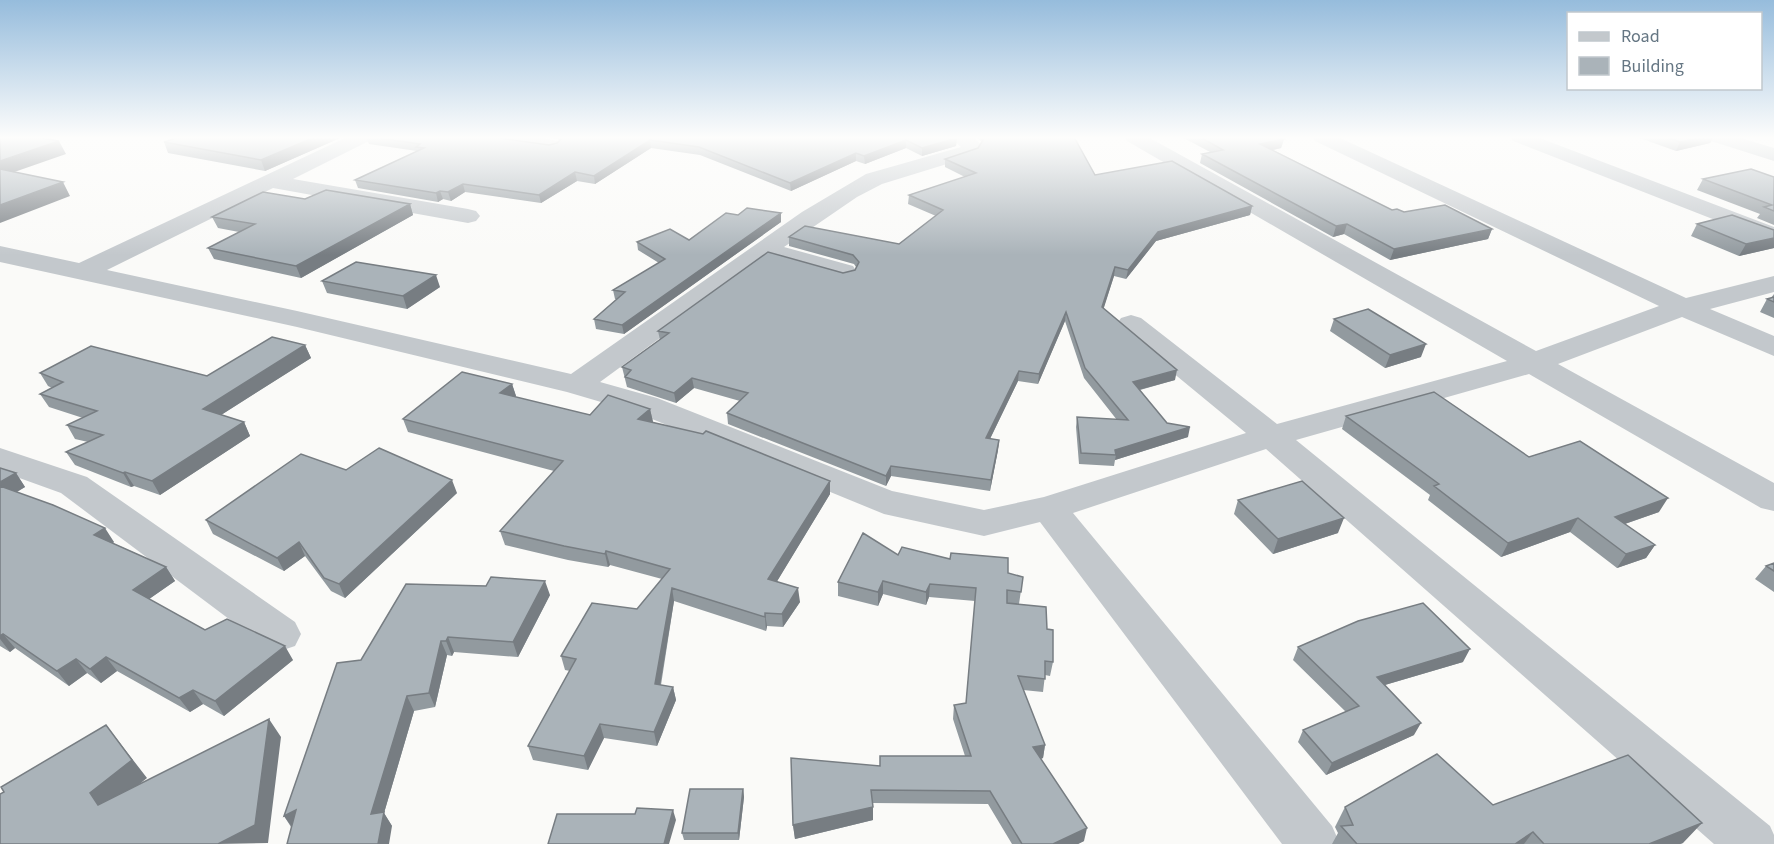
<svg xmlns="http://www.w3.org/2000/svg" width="1774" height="844" font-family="'Source Sans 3',sans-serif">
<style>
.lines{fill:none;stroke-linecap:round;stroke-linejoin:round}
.minor{fill:#c3c8cc;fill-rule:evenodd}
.wall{fill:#929a9f}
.shaded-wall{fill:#777d82}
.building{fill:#aab3b9;stroke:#777d82;stroke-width:1.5}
</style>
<rect width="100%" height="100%" fill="#fafaf8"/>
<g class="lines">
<path class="minor" d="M347,137H372L369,141L293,179L468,209L476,211L480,216L476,221L468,223L273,188L107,270L297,311L571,374L802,212L866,174L961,147L950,137H973L982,145L976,155L882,184L857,197L784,247L853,266L857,272L853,278L844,280L768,259L600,382L657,398L892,491L984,510L1044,497L1246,433L1121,330L1117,324L1121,318L1131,315L1141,318L1277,424L1507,361L1127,141L1124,137H1148L1536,351L1659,306L1315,141L1312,137H1338L1686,298L1774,276V292L1710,309L1774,336V356L1682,317L1558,364L1774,483V511L1761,508L1529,374L1296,440L1770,826L1774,835V844H1714L1266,449L1073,513L1332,826L1340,844H1282L1040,522L984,536L884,514L635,412L567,392L297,327L0,262V246L79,263Z
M488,137H537L558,141L561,145L558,149L551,151L498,143L491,141Z
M1510,137H1537L1774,227V243L1513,141Z
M1708,137H1738L1774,148V161L1711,141Z
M0,448L87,477L295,622L301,634L295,646L280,651L265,646L61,493L0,471Z"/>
</g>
<path class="wall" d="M366,137H493L549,145L557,143L559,141L558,139L547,137H955L957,138L956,146L922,156L906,148L865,164L856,161L791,191L700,155L651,148L595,184L577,181L541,203L465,192L451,201L443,199L438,202L358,188L355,180L417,151L369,144Z
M976,137H1074L1095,175L1252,206L1250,215L1156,241L1126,279L1114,276L1103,309L1175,380L1140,390L1167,423L1188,437L1115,460L1114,466L1079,464L1076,427L1077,417L1117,420L1084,378L1065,321L1038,384L1018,381L990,439L999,440L998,450L990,491L891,476L886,486L728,424L727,413L740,401L694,388L676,403L627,387L622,367L660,340L658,331L855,270L856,267L854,264L789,246V237L899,244L936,216L908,204L909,195L965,177L945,167V159L978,148L982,142Z
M1182,137H1278L1284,139L1281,148L1273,150L1392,210L1492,229L1488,239L1390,260L1344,234L1333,237L1200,163L1202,154L1210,152Z
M1637,137H1714L1710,143L1676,151Z
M340,138L265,171L168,153L164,142Z
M1774,177V225L1757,218L1760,214L1697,190L1703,179Z
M410,204L413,215L301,278L214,259L208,248L239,232L218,228L212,217Z
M781,213V222L624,334L596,329L594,319L617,299H615L613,290L659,263L638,250L637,242L689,240L738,215Z
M1697,224L1774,230V248L1739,256L1691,236Z
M322,281L440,287L407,309L327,293Z
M1774,294V318L1760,312L1767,299L1771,298Z
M1334,319L1421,357L1385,368L1330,331Z
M305,345L311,358L221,415L244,422L250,436L160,495L134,486L131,487L75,465L66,452L88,442L75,439L67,425L83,418L49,407L40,394L52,388L48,386L40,373L207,376Z
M512,384L516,396L515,397L590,415L650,409L653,422L830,494L777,581L800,602L783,627L767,626L766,631L674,601L661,685L673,687L676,700L657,746L604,738L588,770L533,760L528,746L570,671L565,670L561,656L637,609L662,579L610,565L608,567L568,560L505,545L500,531L554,471L408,432L403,419Z
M1346,416L1529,457L1659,512L1625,524L1655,545L1646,558L1617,568L1570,532L1501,557L1428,500L1430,495L1342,429Z
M0,468L16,473L25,487L17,492L114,542L113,543L166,567L175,581L149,599L205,630L293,660L224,716L203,704L190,712L117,671L101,683L87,673L69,686L15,648L10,652L0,646Z
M346,470L457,493L345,598L331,591L305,556L284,571L213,534L206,520Z
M1238,500L1338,533L1273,554L1234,514Z
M898,555L1023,577L1019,604L1047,629L1053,662L1050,676L1045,675L1043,692L1023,690L1045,745L1043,758L1041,759L1084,841L1078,844H1012L988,804L872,803L873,820L795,839L793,825L880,766L965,756L953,719L954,705L966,703L975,601L929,597L926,605L883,594L878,606L838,596V582Z
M1774,563V592L1755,579L1766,566Z
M486,586L550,595L518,657L454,652L452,656L447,655L435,707L414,711L384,813L392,826L291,827L284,816L361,660Z
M1298,647L1463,662L1385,685L1414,735L1326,775L1298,742L1303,730L1346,712L1293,660Z
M743,789L744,797L739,840H684L682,833Z
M1493,805L1683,843L1680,844H1332L1338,833L1335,827L1345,807Z"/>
<path class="shaded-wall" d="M315,137H339L340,138L265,171L261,160Z
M1704,137H1714L1710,143L1676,151L1680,142Z
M957,138L956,146L922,156V148Z
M1284,139L1281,148L1258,153L1260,144Z
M650,140L651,148L595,184L594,176Z
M906,140V148L865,164L864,156Z
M59,141L66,154L0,177V161Z
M856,153V161L791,191L790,183Z
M575,172L577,181L541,203L539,195Z
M63,182L70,196L0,223V205Z
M463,184L465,192L451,201L448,192Z
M440,191L443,199L438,202L436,193Z
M410,204L413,215L301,278L296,266Z
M1252,206L1250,215L1156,241L1126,279L1128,270L1158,232Z
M781,213V222L624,334L622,325Z
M1347,224L1344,234L1333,237L1336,226Z
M1492,229L1488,239L1390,260L1394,249Z
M1774,238V248L1739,256L1746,244Z
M1115,267L1114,276L1101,317L1102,307Z
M436,275L440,287L407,309L403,296Z
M1066,312L1065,321L1038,384L1039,374Z
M1426,344L1421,357L1385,368L1390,355Z
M305,345L311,358L210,422L203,409Z
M1177,370L1175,380L1131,392L1133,382Z
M1019,371L1018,381L985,449L986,438Z
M692,378L694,388L676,403L674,393Z
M512,384L516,396L504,406L500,393Z
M650,409L653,422L638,419Z
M244,422L250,436L160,495L152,481Z
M1190,427L1188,437L1115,460L1116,455L1115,450Z
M999,440L998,450L990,491L991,480Z
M891,466V476L886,486V476Z
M125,472L134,486L131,487L123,473Z
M16,473L25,487L6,498L0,489V482Z
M452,480L457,493L345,598L339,584Z
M830,481V494L770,593L768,579Z
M1668,498L1659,512L1607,530L1615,517Z
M1344,518L1338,533L1273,554L1278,539Z
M1578,518L1570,532L1501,557L1508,543Z
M105,528L114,542L104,549L94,535Z
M299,542L305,556L284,571L277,558Z
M1655,545L1646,558L1617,568L1626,554Z
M606,551L610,565L608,567L605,554Z
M166,567L175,581L142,604L133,590Z
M545,581L550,595L518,657L513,642Z
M883,581V594L878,606V592Z
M930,584L929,597L926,605V592Z
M672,588L674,601L658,698L655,684Z
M798,588L800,602L783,627L782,614Z
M765,613L767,626L766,631L765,617Z
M3,634L15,648L10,652L0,639V636Z
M448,637L454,652L452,656L446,641Z
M441,641L447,655L435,707L429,693Z
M285,646L293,660L224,716L215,701Z
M1470,649L1463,662L1371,689L1377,677Z
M106,657L117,671L101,683L90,669Z
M76,659L87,673L69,686L57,671Z
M673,687L676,700L657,746L654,732Z
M193,690L203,704L190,712L179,698Z
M407,696L414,711L384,813L392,826L389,844H378L371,814Z
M269,719L281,737L268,843L218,844Z
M1421,723L1414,735L1326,775L1332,763Z
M600,724L604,738L588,770L584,756Z
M106,725L147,778L106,811L98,805L90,793Z
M1045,745L1043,758L1031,761L1033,747Z
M743,789L744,797L739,840L738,833Z
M873,807V820L795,839L793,825Z
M296,810L294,830L284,816Z
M673,810L676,820L669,844H664Z
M1702,823L1683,843L1680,844H1649Z
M1087,828L1084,841L1078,844H1053Z
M1533,832L1524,844H1515Z"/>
<path class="building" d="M0,137H36L59,141L0,161Z
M179,137H315L261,160L164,142Z
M371,137H493L549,145L557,143L561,139L560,137H955L957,138L922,148L906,140L864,156L856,153L790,183L699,147L650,140L594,176L575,172L539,195L463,184L448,192L440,191L436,193L355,180L424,148L416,147L420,144Z
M985,137H1074L1095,175L1172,161L1252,206L1158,232L1128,270L1115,267L1102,307L1177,370L1133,382L1167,423L1190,427L1115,450L1116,455L1081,453L1077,417L1128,420L1085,368L1066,312L1039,374L1019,371L986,438L999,440L991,480L891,466L886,476L727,413L748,393L692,378L674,393L625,377L631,370L622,367L669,333L658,331L768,252L843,273L855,270L859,262L853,255L789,237L805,226L899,244L943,210L909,195L976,173L945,159L978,148Z
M1200,137H1278L1284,139L1260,144L1392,210L1397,209L1404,212L1445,205L1492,229L1394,249L1347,224L1336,226L1202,154L1223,150Z
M1666,137H1704L1680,142Z
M0,169L63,182L0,205Z
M1751,169L1774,177V211L1764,207L1772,205L1703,179Z
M326,190L410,204L296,266L208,248L255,224L212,217L263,192L305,199Z
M747,208L781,213L622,325L594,319L625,292L613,290L665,259L637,242L670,229L689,240L726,213L738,215Z
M1732,215L1774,230V238L1746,244L1697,224Z
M356,262L436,275L403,296L322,281Z
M1774,297V302L1767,299Z
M1368,309L1426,344L1390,355L1334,319Z
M272,337L305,345L203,409L244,422L152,481L125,472L123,473L66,452L103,435L67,425L97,411L40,394L63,382L40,373L91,346L207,376Z
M462,372L512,384L500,393L590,415L608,395L650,409L638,419L703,434L706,431L830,481L768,579L798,588L782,614L765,613V617L672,588L655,684L673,687L654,732L600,724L584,756L528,746L576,659L561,656L592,603L637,609L670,569L606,551L605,554L564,546L500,531L563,461L403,419Z
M1434,392L1529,457L1580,441L1668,498L1615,517L1655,545L1626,554L1578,518L1508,543L1434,486L1439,484L1346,416Z
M379,448L452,480L339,584L324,578L299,542L277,558L206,520L301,454L346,470Z
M0,468L16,473L0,482Z
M1302,481L1344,518L1278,539L1238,500Z
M0,486L53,505L105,528L94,535L166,567L133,590L205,630L227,619L285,646L215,701L193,690L179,698L106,657L90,669L76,659L57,671L3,634L0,636Z
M863,533L898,555L902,547L950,559L951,553L1008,558V573L1023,577L1021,592L1007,590V603L1046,607L1047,629L1053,630V662L1045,661V679L1018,676L1045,745L1033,747L1087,828L1053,844H1022L990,791L871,790L873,807L793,825L791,758L880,766V756H971L954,705L966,703L976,588L930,584L926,592L883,581L878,592L838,582Z
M1774,563V571L1766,566Z
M491,577L545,581L513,642L448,637L446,641H441L429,693L407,696L371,814L384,812L378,844H287L296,810L284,816L337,663L361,660L406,584L486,586Z
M1423,603L1470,649L1377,677L1421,723L1332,763L1303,730L1359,706L1298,647L1358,621Z
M269,719L255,825L218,844H0V794L4,792L1,787L106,725L132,760L90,793L98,805Z
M1437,754L1493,805L1628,755L1702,823L1649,844H1544L1533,832L1515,844H1357L1341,826L1353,825L1345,807Z
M690,789H743L738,833H682Z
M637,808L673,810L664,844H548L557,814H635Z"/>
<linearGradient id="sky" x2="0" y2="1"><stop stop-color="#96bcdc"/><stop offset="0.54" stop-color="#fdfdfc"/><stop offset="1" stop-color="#fdfdfc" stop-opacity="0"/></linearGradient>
<rect width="1774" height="255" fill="url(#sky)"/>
<rect x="1567" y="12" width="195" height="78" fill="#ffffff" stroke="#c1c8cd" stroke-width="1.5"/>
<rect x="1579" y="32" width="30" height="9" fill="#c3c8cc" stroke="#c1c8cd" stroke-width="1.5"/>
<text x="1621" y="42" font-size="18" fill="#657683">Road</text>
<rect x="1579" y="57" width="30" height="18" fill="#aab3b9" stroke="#c1c8cd" stroke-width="1.5"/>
<text x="1621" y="72" font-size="18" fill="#657683">Building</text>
</svg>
